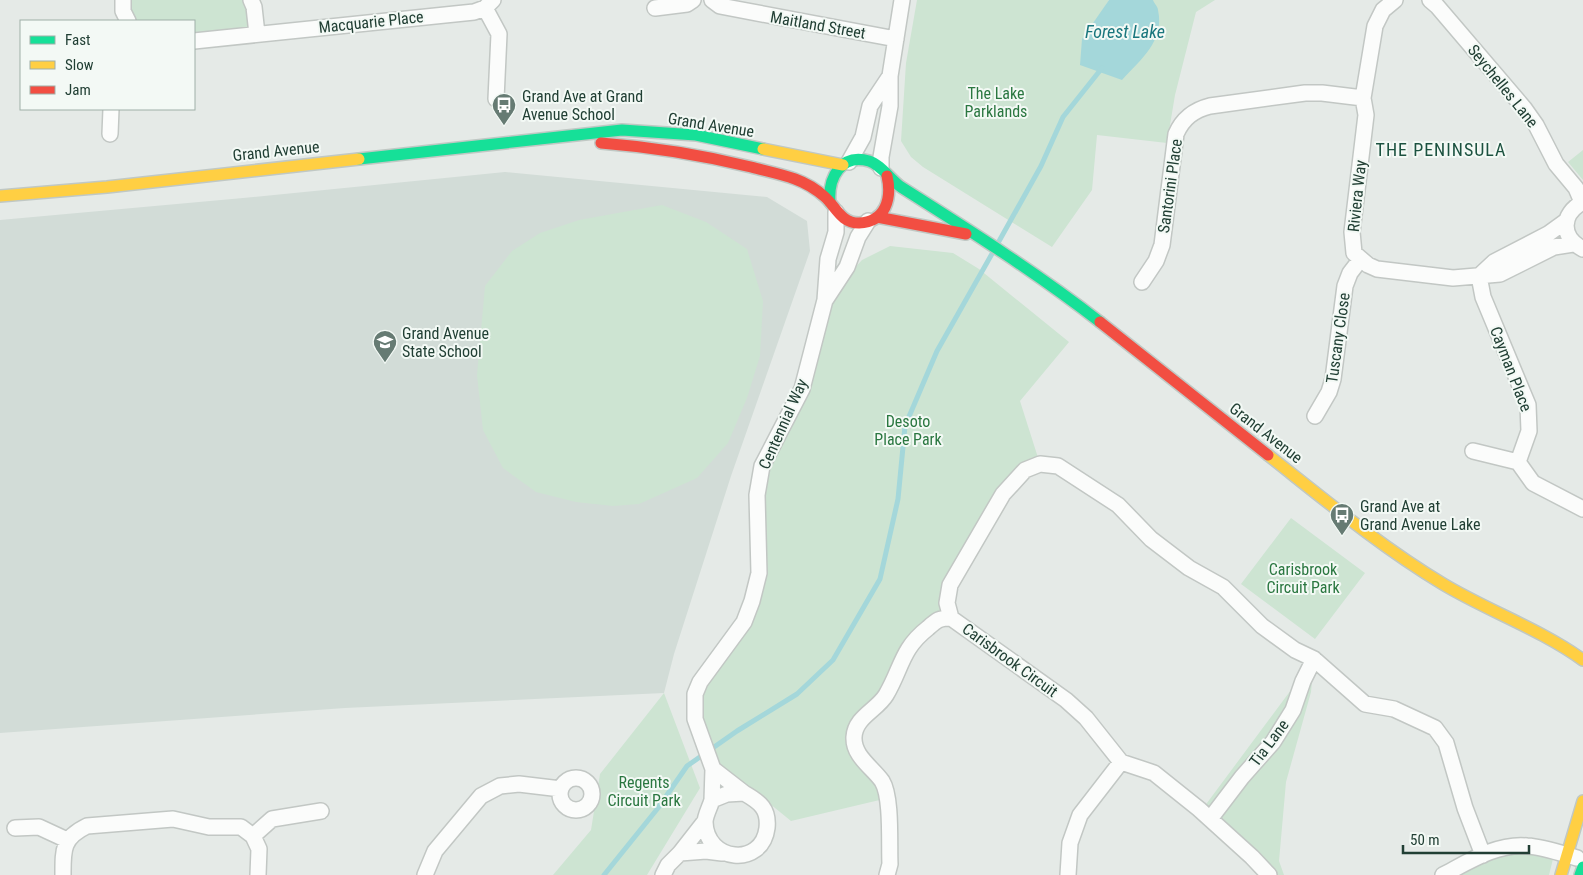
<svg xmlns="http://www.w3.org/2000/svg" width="1583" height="875" font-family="'Roboto Condensed',sans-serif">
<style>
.built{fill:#d2dcd7}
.green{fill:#cde4d2}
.water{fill:#a4d7da}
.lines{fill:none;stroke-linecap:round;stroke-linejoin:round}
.stream{stroke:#a4d7da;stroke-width:5}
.street-casing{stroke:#c2c7c4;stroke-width:18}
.fast-casing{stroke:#c0c8c4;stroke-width:14}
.slow-casing{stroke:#c0c8c4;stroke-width:14}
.jam-casing{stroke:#c0c8c4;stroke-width:14}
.street{stroke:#fbfcfb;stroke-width:15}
.fast{stroke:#16e098;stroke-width:11}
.slow{stroke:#ffcf43;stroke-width:11}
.jam{stroke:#f24e42;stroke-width:11}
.labels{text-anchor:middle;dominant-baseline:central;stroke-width:4;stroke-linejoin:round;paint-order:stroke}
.street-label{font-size:16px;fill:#213f34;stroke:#f3f9f5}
.park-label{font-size:16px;fill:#2a7740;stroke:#f3f9f5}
.poi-label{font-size:16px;fill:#213f34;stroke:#f3f9f5;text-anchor:start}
.water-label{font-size:18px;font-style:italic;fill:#19767d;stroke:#f3f9f5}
.neighbourhood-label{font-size:18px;letter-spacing:1px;fill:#1c5240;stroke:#f3f9f5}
</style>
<rect width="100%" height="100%" fill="#e5eae7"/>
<path class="built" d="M505,172L767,197L807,221L810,251L731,476L674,654L664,693L345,708L0,733V220L243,198Z"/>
<path class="green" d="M123,0H251L257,34L194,41V21H128Z
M917,0H1109L1098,18L1153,2V0H1215L1196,12L1175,95L1167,143L1097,135L1092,190L1052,247L923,167L911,157L901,141L906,63Z
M1583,150V180L1568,162Z
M662,205L706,222L747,249L763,301L760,356L747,398L728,443L697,478L639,504L613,506L576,502L536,492L503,468L483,430L477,375L485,286L512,251L540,233L579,220Z
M890,246L953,253L979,269L1069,342L1020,401L1040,464L1025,470L950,585L951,618L924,631L854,735L888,798L791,821L764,799L713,769L699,732L700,682L752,601L757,495L802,389L825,300L862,260Z
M1291,518L1365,573L1315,639L1241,584Z
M1314,659L1311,692L1286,782L1279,861L1284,875H1273L1204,807Z
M664,693L700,788L647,875H553L591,830L600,774Z
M1504,848L1555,851L1549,875H1443Z"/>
<path class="water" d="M1109,0H1153C1154,3 1158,7 1158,10C1165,41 1140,60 1122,80L1080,65L1082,39Z"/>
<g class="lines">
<path class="stream" d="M998,243L1041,166L1063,117L1102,68
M604,875L658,808L687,766L737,731L797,694L833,660L880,579L898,499L905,426L937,351L993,252"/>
<g class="street-casing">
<path id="street" d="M123,0V11L128,21
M251,0L254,7L257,34
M712,0L720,6L896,39
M1395,0L1383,10L1375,26L1363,98L1366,115L1352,232L1354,253L1368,265L1377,269L1453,278L1500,274L1554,247L1573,244
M1430,0L1437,6L1524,108L1536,125L1556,164L1576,188L1582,202
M485,8L499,34L496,99
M655,8L687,4L693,0
M194,41L474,12L485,8L493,0
M110,134L111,109
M849,162L863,137L870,106L890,76
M881,168V157L890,106V76L902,0
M1583,202C1561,214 1560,237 1583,249
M1479,276L1483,297L1528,405L1529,431L1518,462
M1479,276L1494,262L1548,234L1566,221
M1142,282L1156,261L1162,245L1176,134C1183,118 1194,110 1210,106L1305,93H1322L1363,98
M826,299L847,267L858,237L868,221
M1315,416L1329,392L1333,379L1345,286L1350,273L1360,260
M1473,451L1518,462L1533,483L1583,509
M713,769L744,793
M560 794a16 16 0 1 1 32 0a16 16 0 1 1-32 0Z
M744,793C760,802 769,809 767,828C762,868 706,862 705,822C705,816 710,807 712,800L727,794Z
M712,800L713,769L695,719V694L700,682L744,622L752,601L759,573L757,495L762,466L802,389L825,300L828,259L836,232V212
M1210,819L1242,777L1273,742L1293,710L1303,681L1314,659
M15,828L39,827L67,840
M253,836L272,819L321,811
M680,853L706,851L722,853
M63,875C63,850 62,838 87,826L173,819L209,827H241L253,836L259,849L258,875
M425,875L435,851L481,796L500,786L519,784L561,789
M663,875L668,865L680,853L705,821
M887,875L890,864C889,844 892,797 882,781C872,767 853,756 854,737C855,717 877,710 886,695C902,668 901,649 928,628C937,620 939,618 951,618
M1068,875L1070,843L1080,815L1121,762
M1269,875L1252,857L1199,809L1154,773L1121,762L1086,718L1066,700L951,618L947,603L950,585L1003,494L1025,470L1040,464L1058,466L1118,505L1151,539L1189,568L1223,587L1262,626L1295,650L1314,659L1365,704L1394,709L1435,728L1446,743L1465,808L1483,855
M1443,875C1468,862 1497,843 1527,846C1544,847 1560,853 1577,858"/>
</g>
<g class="fast-casing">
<path id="fast" d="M359,159L622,130L696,135L763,149
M830,202C828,178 841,153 869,161C880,164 891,180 901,187C969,230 1037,273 1100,322
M1580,875L1583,867"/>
</g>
<g class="slow-casing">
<path id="slow" d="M763,149L843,165
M0,196L107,187L359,159
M1268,455C1325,500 1380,546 1443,584C1488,611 1540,629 1583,660
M1561,875L1583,801"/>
</g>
<g class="jam-casing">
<path id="jam" d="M601,143C652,147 702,155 751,167C766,171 781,174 795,179C806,183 816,189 825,197C836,207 841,223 859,223C886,222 892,198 887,176
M877,217L966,234
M1100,322L1268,455"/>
</g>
<use href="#street" class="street"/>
<use href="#fast" class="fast"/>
<use href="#slow" class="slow"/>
<use href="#jam" class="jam"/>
</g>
<defs>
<g id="bus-pin" transform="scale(1.25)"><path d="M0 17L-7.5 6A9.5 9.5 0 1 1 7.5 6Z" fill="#667b73" stroke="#f3f9f5"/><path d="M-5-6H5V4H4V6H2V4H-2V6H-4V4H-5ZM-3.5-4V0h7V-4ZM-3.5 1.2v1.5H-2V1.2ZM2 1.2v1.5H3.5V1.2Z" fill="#fff"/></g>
<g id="school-pin" transform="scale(1.25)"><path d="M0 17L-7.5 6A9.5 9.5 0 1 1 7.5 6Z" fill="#667b73" stroke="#f3f9f5"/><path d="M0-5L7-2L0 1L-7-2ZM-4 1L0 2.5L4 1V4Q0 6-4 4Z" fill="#fff"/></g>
</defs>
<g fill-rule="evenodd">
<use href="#bus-pin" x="504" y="105"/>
<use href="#school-pin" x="385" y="342"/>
<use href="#bus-pin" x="1342" y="515"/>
</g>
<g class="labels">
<g class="street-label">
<text transform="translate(371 22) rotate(-6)">Macquarie Place</text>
<text transform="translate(818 25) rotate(10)">Maitland Street</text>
<text transform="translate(1503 86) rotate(51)">Seychelles Lane</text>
<text transform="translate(711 125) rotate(9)">Grand Avenue</text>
<text transform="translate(276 151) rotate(-6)">Grand Avenue</text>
<text transform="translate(1170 186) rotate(-82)">Santorini Place</text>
<text transform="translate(1357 196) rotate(-84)">Riviera Way</text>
<text transform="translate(1338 338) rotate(-82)">Tuscany Close</text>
<text transform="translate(1511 369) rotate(69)">Cayman Place</text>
<text transform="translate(783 424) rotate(-66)">Centennial Way</text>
<text transform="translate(1266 433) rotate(38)">Grand Avenue</text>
<text transform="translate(1010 660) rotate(36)">Carisbrook Circuit</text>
<text transform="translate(1269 743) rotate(-53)">Tia Lane</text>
</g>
<g class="park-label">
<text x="996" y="93">The Lake<tspan x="996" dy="18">Parklands</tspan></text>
<text x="908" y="421">Desoto<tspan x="908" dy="18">Place Park</tspan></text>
<text x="1303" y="569">Carisbrook<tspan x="1303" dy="18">Circuit Park</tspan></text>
<text x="644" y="782">Regents<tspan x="644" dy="18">Circuit Park</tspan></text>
</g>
<g class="poi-label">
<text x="522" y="96">Grand Ave at Grand<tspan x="522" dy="18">Avenue School</tspan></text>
<text x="402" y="333">Grand Avenue<tspan x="402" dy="18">State School</tspan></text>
<text x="1360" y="506">Grand Ave at<tspan x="1360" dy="18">Grand Avenue Lake</tspan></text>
</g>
<g class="water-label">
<text x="1125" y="31">Forest Lake</text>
</g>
<g class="neighbourhood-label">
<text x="1441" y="149">THE PENINSULA</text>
</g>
</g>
<rect x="20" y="20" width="175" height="90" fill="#f3f9f5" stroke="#9fafa8"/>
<rect x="30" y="36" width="25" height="8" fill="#16e098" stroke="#9fafa8"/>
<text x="65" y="45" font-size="15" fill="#213f34">Fast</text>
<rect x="30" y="61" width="25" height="8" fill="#ffcf43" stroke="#9fafa8"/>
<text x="65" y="70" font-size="15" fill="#213f34">Slow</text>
<rect x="30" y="86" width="25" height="8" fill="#f24e42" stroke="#9fafa8"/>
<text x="65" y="95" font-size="15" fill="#213f34">Jam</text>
<path d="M1403 845v8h126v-8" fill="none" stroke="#213f34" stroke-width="2.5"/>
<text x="1410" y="845" font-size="15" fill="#213f34" stroke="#f3f9f5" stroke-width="4" paint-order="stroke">50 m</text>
</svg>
